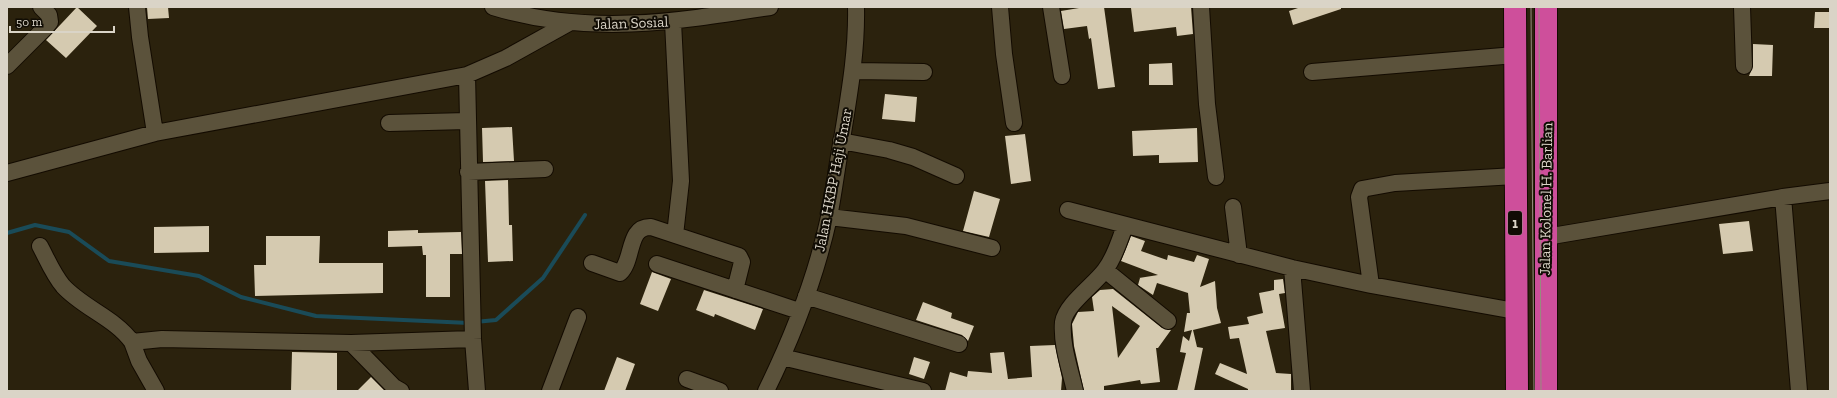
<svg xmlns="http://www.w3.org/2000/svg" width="1837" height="398" font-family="'Zilla Slab',serif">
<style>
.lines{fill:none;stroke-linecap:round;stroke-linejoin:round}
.stream{stroke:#1a4b58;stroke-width:4}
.building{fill:#d5cab0;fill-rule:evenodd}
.minor-casing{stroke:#130b00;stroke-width:18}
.highway-casing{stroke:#130b00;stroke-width:24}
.minor{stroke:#5b523b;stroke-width:16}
.highway{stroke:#ce4f9b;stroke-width:22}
.tram{stroke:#958d7d;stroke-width:1}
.labels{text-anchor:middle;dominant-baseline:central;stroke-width:4;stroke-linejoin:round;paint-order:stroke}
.shield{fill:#100c04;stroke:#9d988c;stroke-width:1}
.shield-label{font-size:14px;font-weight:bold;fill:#dad4c7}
.street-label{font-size:15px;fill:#dad4c7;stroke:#100c04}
</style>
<rect width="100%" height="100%" fill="#2b220d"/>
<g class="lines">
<path class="stream" d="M7,233L35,225L69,232L109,261L199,276L241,297L316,316L469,323
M475,322L496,320L543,278L585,215"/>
</g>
<path class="building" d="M77,7L97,26L66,58L46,40Z
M147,7H168L169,18L148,19Z
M1085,7H1104L1115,87L1098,89L1091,38L1089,39L1087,26L1064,29L1061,11Z
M1138,7H1191L1193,34L1177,36L1176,27L1134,32L1131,8Z
M1301,7H1341V9L1293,25L1289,11Z
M1815,12H1830V28H1814Z
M1753,44L1773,45L1772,76H1749L1753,66Z
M1172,63L1173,85H1149V64Z
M885,94L917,97L915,122L882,119Z
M512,127L514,161L483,162L482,128Z
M1197,128L1198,162L1159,163V155L1133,156L1132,131Z
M1025,134L1031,181L1011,184L1005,136Z
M508,180L509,225H512L513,261L488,262L485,181Z
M974,191L1000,199L989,237L963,231Z
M1749,221L1753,251L1723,254L1719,224Z
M209,226V252L154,253V227Z
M418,230V233L461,232L462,254H450V297H426V255H423L422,246L388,247V231Z
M266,236H320L319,263H383V293L255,296L254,265H266Z
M1131,236L1145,241L1141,251L1167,260L1168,255L1194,262L1197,255L1209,259L1200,287L1215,281L1217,308L1221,323L1193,330L1197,347L1203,348L1194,391H1177L1186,353L1180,352L1183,336L1189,341L1192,330L1184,332L1187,313H1190L1188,293L1157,283L1153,295L1138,285L1140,278H1139L1158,275L1121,261Z
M652,272L671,279L658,311L640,304Z
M1283,279L1285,293L1279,294L1285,328L1266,331L1276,373L1291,374V391H1248V389L1215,374L1220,363L1247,374L1239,338L1230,339L1228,327L1249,324L1247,317L1263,313L1259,293L1274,290V280Z
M1113,289L1162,328L1171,330L1158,348H1156L1160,382L1141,384L1140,380L1104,386V391H1084L1074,346L1072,324L1078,312L1094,311L1092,297L1100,290ZM1112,306L1140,326L1118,358Z
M704,290L763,309L755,330L715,314L714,317L696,310Z
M923,302L952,313L951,318L974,326L968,341L962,335L916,320Z
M1055,345L1062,378L1061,391H945L950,372L967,377L968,371L992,373L990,353L1004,352L1008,379L1032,377L1030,346Z
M292,352L337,353V391H291Z
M617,357L635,364L625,391H604Z
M914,357L930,362L924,379L909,374Z
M371,377L385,391H357Z"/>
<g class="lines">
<g class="minor-casing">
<path id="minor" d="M137,7L140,37L155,133
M493,7C588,36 675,22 770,7
M1000,7L1004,54L1014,123
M1051,7L1062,76
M1201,7L1207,104L1216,177
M1742,7L1744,66
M673,22L681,181L675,235
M7,66L46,27L50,22L49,15L41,7
M854,71L924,72
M1312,72L1515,55
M467,75L473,339L477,391
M389,123L467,121
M841,141L889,150L913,157L956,176
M468,172L545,169
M7,173L155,133L467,75L506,58L569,23
M1783,197L1799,391
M1233,207L1239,255
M1068,210L1292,268L1371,285L1515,311
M829,217L906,226L992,248
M1546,237L1783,197L1830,191
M40,246C47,259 53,274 63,286C83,308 115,318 132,342
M592,263L620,273C634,260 627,226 651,227L739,256L742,262L735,290
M657,264L799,311
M1292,268L1302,391
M1105,270L1168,321
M1371,285L1359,197L1362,189L1395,183L1515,176
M806,296L959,344
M351,343L394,387L401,391
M782,357L923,391
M687,379L720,391
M156,391L139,361L132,342L162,339L351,343L473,339
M550,391L578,317
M766,391C793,336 816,277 829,217C834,192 837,165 842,139C849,95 857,52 856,7
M1075,391C1070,369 1061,344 1063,322C1066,304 1094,285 1105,270C1115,257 1119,241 1125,226"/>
</g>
<g class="highway-casing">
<path id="highway" d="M1515,7L1517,391
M1546,391V7"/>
</g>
<use href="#minor" class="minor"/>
<use href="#highway" class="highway"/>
<path class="tram" d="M1531,7L1534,391
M1539,7L1541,391"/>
</g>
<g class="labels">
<rect class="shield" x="1508" y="211" width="14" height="24" rx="3"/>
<g class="shield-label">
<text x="1515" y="223">1</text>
</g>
<g class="street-label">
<text transform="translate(631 23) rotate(-2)">Jalan Sosial</text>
<text transform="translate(833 180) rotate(-79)">Jalan HKBP Haji Umar</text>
<text transform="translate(1546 199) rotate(-89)">Jalan Kolonel H. Barlian</text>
</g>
</g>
<rect width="1837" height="398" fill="none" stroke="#dad4c7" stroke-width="16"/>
<path d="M10 26v6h104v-6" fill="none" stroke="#dad4c7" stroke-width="2"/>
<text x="16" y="26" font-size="12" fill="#dad4c7" stroke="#100c04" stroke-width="3" paint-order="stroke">50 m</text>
</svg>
